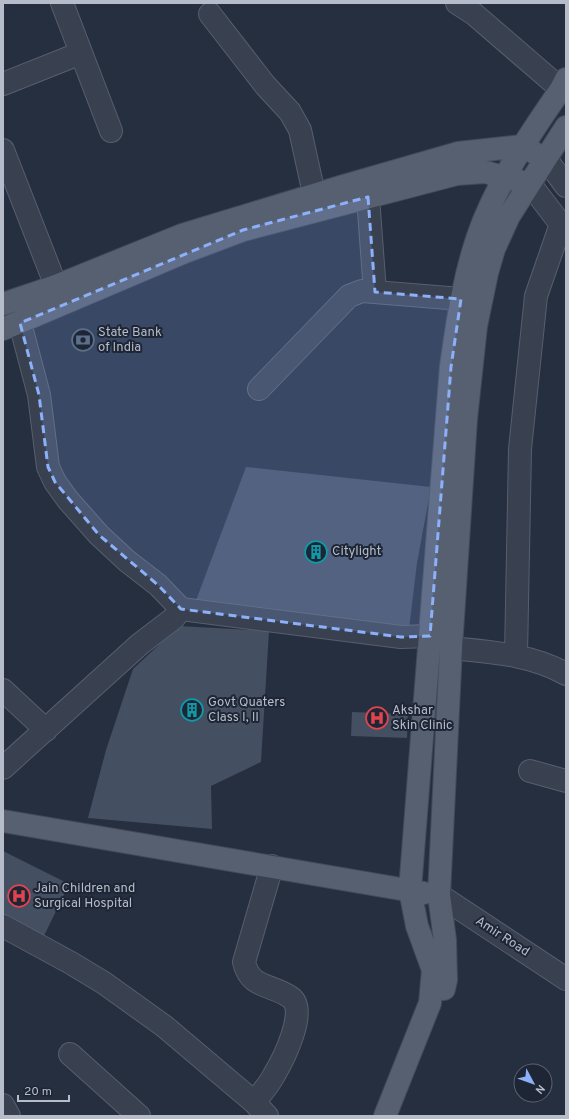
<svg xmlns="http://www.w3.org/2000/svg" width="569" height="1119" font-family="Overpass,sans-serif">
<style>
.building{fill:#444f62}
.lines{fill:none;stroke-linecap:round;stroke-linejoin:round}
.minor-casing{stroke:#575f6d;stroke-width:24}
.major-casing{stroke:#434a59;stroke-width:24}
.minor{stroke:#394150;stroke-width:22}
.major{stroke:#576070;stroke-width:22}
.marked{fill:#8cb0f9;fill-opacity:0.2;stroke:#8cb0f9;stroke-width:3;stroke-dasharray:8 5;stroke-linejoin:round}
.labels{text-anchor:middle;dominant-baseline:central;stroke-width:4;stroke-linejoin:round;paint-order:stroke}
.poi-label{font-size:13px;fill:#b6bcca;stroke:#1e2635;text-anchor:start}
.street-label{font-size:13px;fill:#b6bcca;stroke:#1e2635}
</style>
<rect width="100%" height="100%" fill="#252f40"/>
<path class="building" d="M246,467L431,487L417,563L409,629L195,603Z
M179,626L269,631L261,762L211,786L212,829L88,818L106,750L133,669Z
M352,712L408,714L407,738L351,736Z
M3,851L69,884L43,938L3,918Z"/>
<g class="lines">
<g class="minor-casing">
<path id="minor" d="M62,3L111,131
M457,3L474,14L561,89
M210,14L265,85L290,112L300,130L314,194
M3,84L81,53
M3,150L56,286
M546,159L566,186
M530,184L566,231
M368,197L375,292
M20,323L39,395L48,467L55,482L68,500L99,535L127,561L158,585L181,609
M259,389L349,296L362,291L461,299
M451,648C490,652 531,654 566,674
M516,655L520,449L536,296L561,224
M3,690L46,730
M3,768L140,644L174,618L181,609L401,637L430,636
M530,771L566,781
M439,895L566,979
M3,926L71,963L104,983L164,1026L254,1102L267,1116
M70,1054L139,1116
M254,1102C261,1094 269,1085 274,1075C283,1060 309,1009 290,997C272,984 250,989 244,962L272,866
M3,1105L9,1116"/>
</g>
<g class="major-casing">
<path id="major" d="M3,304L56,286L182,235L340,187L458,153L522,146L533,152
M3,329L182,253L243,230L457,174L485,172L519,181
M3,821L424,893
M444,989L446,980L445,940L439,895L451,648L466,419L476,326L487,273L494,249L509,216L566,127
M385,1116L430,1003L433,970L417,926L410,890L451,367C458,317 465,267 484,220C504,172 532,131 561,89L566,79"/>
</g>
<use href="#minor" class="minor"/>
<use href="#major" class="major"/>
</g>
<path class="marked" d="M368,197L375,292L461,299L451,367L430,636L401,637L181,609L158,585L99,535L55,482L48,467L39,395L20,323L243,230Z"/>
<defs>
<g id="bank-ring" transform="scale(1.15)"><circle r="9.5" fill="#1e2635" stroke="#5c6f8a" stroke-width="1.5"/><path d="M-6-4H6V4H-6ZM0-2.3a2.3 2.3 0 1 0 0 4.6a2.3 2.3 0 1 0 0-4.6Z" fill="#5c6f8a"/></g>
<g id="building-ring" transform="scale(1.15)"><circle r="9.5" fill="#1e2635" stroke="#0f9aa8" stroke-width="1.5"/><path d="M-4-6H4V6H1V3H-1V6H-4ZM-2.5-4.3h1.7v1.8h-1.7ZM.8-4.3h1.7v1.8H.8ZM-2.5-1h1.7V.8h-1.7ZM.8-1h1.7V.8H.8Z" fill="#0f9aa8"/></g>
<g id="hospital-ring" transform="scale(1.15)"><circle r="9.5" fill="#1e2635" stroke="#e0444e" stroke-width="1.5"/><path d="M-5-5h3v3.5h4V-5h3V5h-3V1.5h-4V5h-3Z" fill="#e0444e"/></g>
</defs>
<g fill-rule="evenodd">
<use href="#bank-ring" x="83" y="340"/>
<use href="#building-ring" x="316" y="552"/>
<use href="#building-ring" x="192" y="710"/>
<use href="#hospital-ring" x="377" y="718"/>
<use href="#hospital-ring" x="19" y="896"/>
</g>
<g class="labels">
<g class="poi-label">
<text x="98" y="333">State Bank<tspan x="98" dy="15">of India</tspan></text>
<text x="332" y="552">Citylight</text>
<text x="208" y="703">Govt Quaters<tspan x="208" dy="15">Class I, II</tspan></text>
<text x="392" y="711">Akshar<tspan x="392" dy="15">Skin Clinic</tspan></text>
<text x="34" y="889">Jain Children and<tspan x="34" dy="15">Surgical Hospital</tspan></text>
</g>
<g class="street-label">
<text transform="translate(502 937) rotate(33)">Amir Road</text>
</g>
</g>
<rect width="569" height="1119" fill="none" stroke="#b6bcca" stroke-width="8"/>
<g transform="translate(533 1083) rotate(131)"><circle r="19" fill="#1e2635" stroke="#5b6271"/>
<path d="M0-3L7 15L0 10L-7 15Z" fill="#8cb0f9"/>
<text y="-6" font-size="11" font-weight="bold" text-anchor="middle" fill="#b6bcca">N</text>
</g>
<path d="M18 1095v6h51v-6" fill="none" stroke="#b6bcca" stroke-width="2"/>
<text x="24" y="1095" font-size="12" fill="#b6bcca" stroke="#1e2635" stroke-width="3" paint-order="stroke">20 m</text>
</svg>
